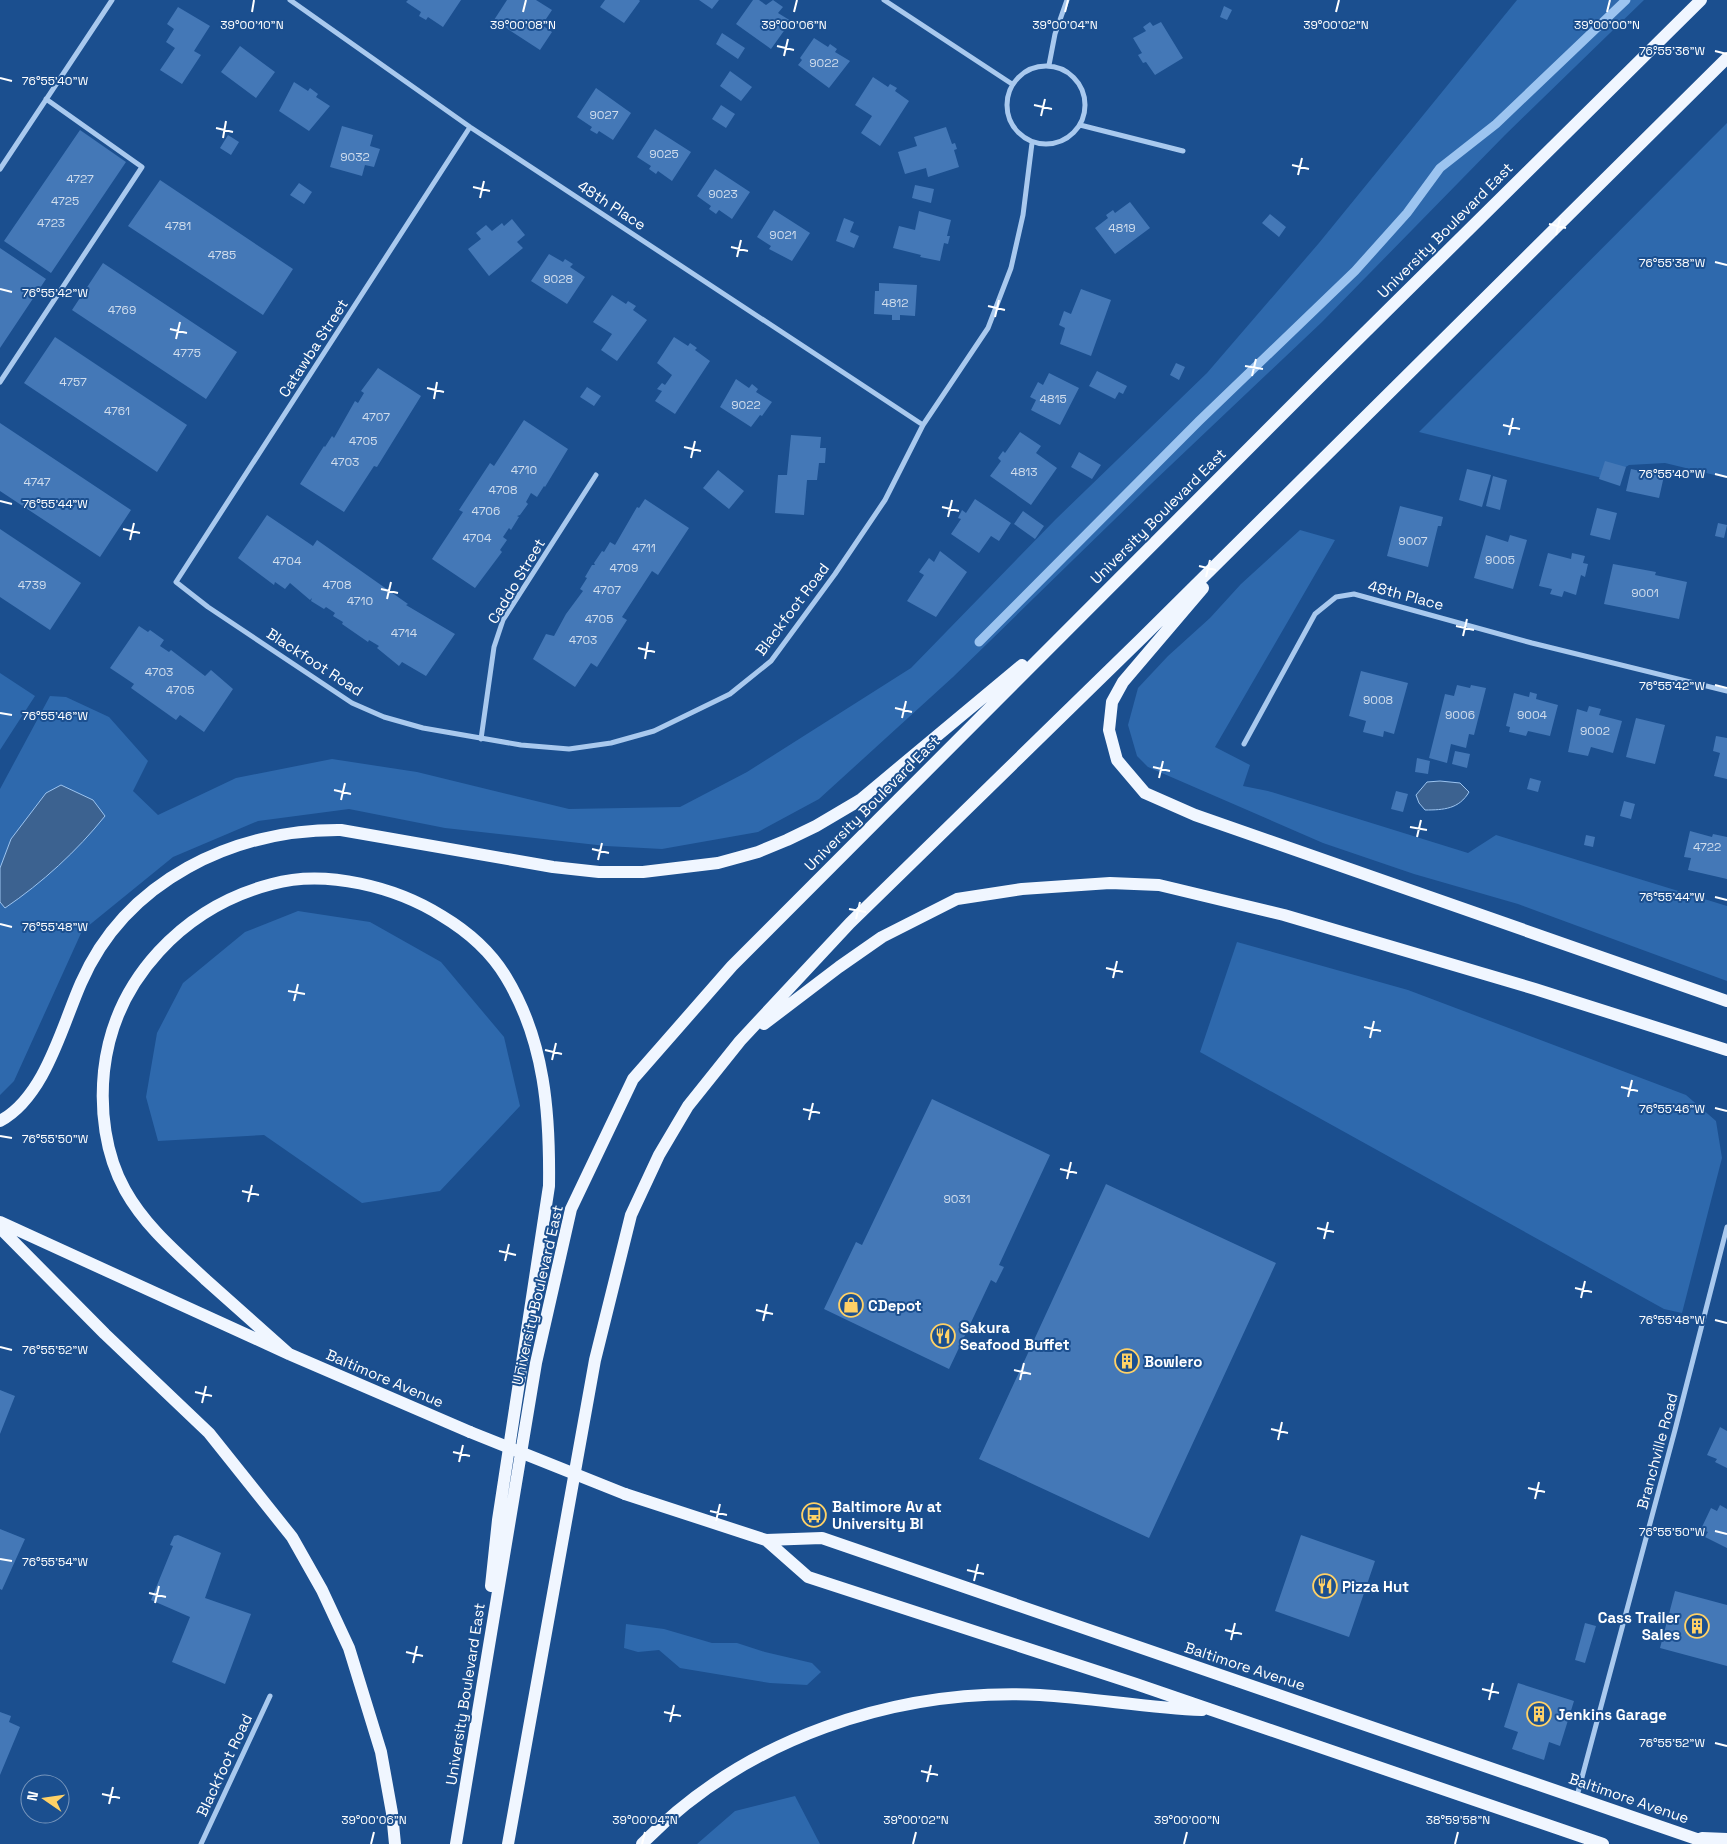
<svg xmlns="http://www.w3.org/2000/svg" width="1727" height="1844" font-family="'Space Grotesk',sans-serif">
<style>
.green{fill:#2e69ad}
.water{fill:#3c6290;stroke:#9cc4f0}
.lines{fill:none;stroke-linecap:round;stroke-linejoin:round}
.stream{stroke:#9cc4f0;stroke-width:9}
.building{fill:#4478b7}
.minor{stroke:#a9c9ee;stroke-width:5}
.primary{stroke:#f0f6ff;stroke-width:12}
.primary-bridge{stroke:#f0f6ff;stroke-width:12}
.ticks{fill:none;stroke:#fff;stroke-width:2}
.labels{text-anchor:middle;dominant-baseline:central;stroke-width:4;stroke-linejoin:round;paint-order:stroke}
.number-label{font-size:12px;fill:#d0dded}
.street-label{font-size:15px;fill:#fff;stroke:#1b4f8f}
.poi-label{font-size:15px;font-weight:bold;fill:#fff;stroke:#1b4f8f;text-anchor:start}
.ticks-label{font-size:12px;text-anchor:middle;fill:#fff;stroke:#1b4f8f;stroke-width:4;stroke-linejoin:round;paint-order:stroke}
</style>
<rect width="100%" height="100%" fill="#1b4f8f"/>
<path class="green" d="M1517,0H1644L1505,135L1322,322L1152,483L953,677L819,799L758,832L662,849L606,846L445,828L349,809L258,821L173,857L82,931L14,1081L0,1095V789L50,696L66,697L109,717L148,761L133,791L158,815L236,778L332,759L417,772L569,809L680,807L747,772L911,668L1056,519L1207,373L1319,243Z
M1727,123V478L1665,463L1629,465L1606,479L1419,432Z
M1300,530L1335,540L1215,747L1250,765L1243,786L1268,791L1468,853L1496,835L1727,906V981L1518,904L1414,874L1323,843L1148,767L1137,756L1128,725L1138,688L1168,656L1210,618L1241,584Z
M0,673L35,696L0,750Z
M298,911L370,922L441,962L504,1037L520,1106L440,1191L362,1203L264,1135L158,1141L146,1097L157,1033L183,983L245,932Z
M1237,942L1408,990L1686,1095L1716,1121L1722,1158L1682,1313L1664,1309L1200,1052Z
M626,1624L664,1629L712,1643H737L765,1652L812,1663L821,1672L807,1685L770,1683L680,1668L659,1650L638,1652L624,1648Z
M795,1796L820,1844H697L735,1811Z"/>
<path class="water" d="M1440,781L1460,783L1469,792C1459,809 1444,810 1425,810L1419,803L1416,795L1427,782Z
M61,785L93,800L105,816C77,851 42,883 5,908L0,902V868L11,839L46,793Z"/>
<g class="lines">
<path class="stream" d="M979,642L1199,421L1355,271L1407,213L1440,168L1496,124L1626,0"/>
</g>
<path class="building" d="M408,0H461L443,27L428,17L426,20L419,16L421,12L406,2Z
M507,0H536L552,10L542,25L552,32L540,50L494,20Z
M605,0H639L640,1L624,23L600,7Z
M699,0H719L712,9Z
M753,0H759L766,5L773,0L783,7L778,13L791,21L771,49L736,24Z
M1224,6L1232,10L1227,20L1220,17Z
M178,7L210,26L194,51L201,55L182,84L160,70L175,48L166,42L174,29L167,24Z
M1150,22L1153,26L1161,22L1183,58L1155,75L1146,62L1143,63L1138,55L1142,53L1133,38L1146,31L1143,27Z
M722,33L745,48L738,59L716,44Z
M814,38L828,47L830,44L837,49L835,52L850,61L829,88L798,65L802,60L800,58Z
M240,46L275,72L256,98L221,72Z
M730,71L752,87L741,101L720,86Z
M873,77L888,87L890,84L897,88L895,91L909,101L880,146L861,133L872,116L855,105Z
M294,82L308,91L310,88L318,94L316,97L330,106L309,131L279,111Z
M596,88L631,113L613,140L599,131L597,134L590,130L592,127L577,117Z
M721,105L735,114L726,128L712,119Z
M342,126L373,135L370,146L380,149L374,167L365,165L362,176L330,167Z
M946,127L952,144L955,143L957,149L954,150L959,167L928,177L926,168L905,174L898,152L917,146L914,137Z
M655,129L691,152L672,181L658,171L656,174L649,169L651,166L637,157Z
M80,130L126,162L51,273L4,241Z
M228,135L239,142L231,155L220,148Z
M715,169L750,192L732,219L719,210L716,214L709,209L711,206L697,196Z
M160,180L293,269L263,315L128,226Z
M299,183L312,192L304,204L290,195Z
M915,185L934,189L931,203L912,198Z
M1130,202L1150,228L1115,254L1095,228L1108,218L1106,215L1113,210L1115,213Z
M774,210L810,233L792,261L769,249L771,246L757,237Z
M919,211L951,220L947,236H950L948,244L944,243L940,261L920,257L921,255L893,248L899,226L915,230Z
M1270,214L1286,227L1279,237L1262,223Z
M844,218L854,222L850,232L859,236L854,248L836,241Z
M512,219L525,235L517,242L523,248L489,276L468,249L481,239L476,233L486,225L492,231L502,223L504,226Z
M0,248L46,279L0,348Z
M549,254L563,262L565,259L573,264L570,267L585,277L567,304L531,281Z
M103,263L237,352L206,399L72,310Z
M879,283L917,285L915,316L900,315V320H892V315L874,314L875,291H879Z
M1081,289L1111,300L1091,356L1060,344L1065,328L1059,325L1064,311L1071,314Z
M612,295L626,304L628,301L636,306L633,310L647,320L617,361L601,350L612,334L593,322Z
M55,337L187,425L157,472L24,383Z
M674,337L688,346L690,343L697,348L695,350L710,361L675,414L655,401L662,391L657,389L662,383L665,385L672,375L657,363Z
M1176,363L1185,367L1179,380L1170,375Z
M378,368L421,396L377,467L374,466L344,512L300,484L324,446L325,447L332,436L334,438L355,401L358,403L364,393L361,391Z
M1097,371L1127,386L1123,394L1119,392L1115,399L1089,386Z
M1049,373L1079,388L1060,425L1031,410L1036,400L1030,397L1038,382L1043,385Z
M736,379L749,388L752,384L758,389L756,392L772,402L762,416L760,415L751,427L720,407Z
M587,387L601,396L594,406L580,397Z
M524,420L568,449L545,487L544,486L537,497L531,493L526,502L528,504L520,515L517,516L519,517L511,530L509,528L503,537L507,540L500,550L502,552L475,588L432,559L463,512L459,510L490,463L494,466Z
M0,423L131,510L100,557L0,491Z
M1020,432L1041,446L1036,453L1057,468L1031,505L990,476L1001,461L998,458L1003,451L1005,453Z
M791,435L821,437L820,448H826L825,463H819L817,480H807L804,515L775,513L778,475H787Z
M1079,452L1101,465L1092,479L1071,467Z
M1605,461L1626,467L1620,486L1599,479Z
M1467,469L1491,475L1482,507L1459,500Z
M1631,469L1664,476L1659,498L1626,491Z
M718,470L744,491L729,509L703,488Z
M1493,476L1507,480L1500,510L1486,506Z
M645,499L689,528L658,575L652,571L622,617L627,620L597,667L591,663L575,687L533,659L546,634L554,636L566,614L583,591L580,589L587,578L585,577L592,565H595L594,563L602,551L604,552L610,542L615,545L637,507L639,508Z
M975,499L1011,523L999,541L991,536L979,553L951,534L961,519L958,518L962,510L966,513Z
M1400,506L1443,517L1441,526H1438L1428,567L1387,556Z
M1597,508L1617,513L1610,540L1590,535Z
M1023,511L1044,526L1035,539L1014,524Z
M267,515L313,546L317,540L408,604L406,605L455,634L426,676L402,662L399,666L377,648L379,646L369,640L368,642L342,624L343,622L333,616L335,613L326,607L324,609L311,601L312,598L310,600L290,583L285,589L275,582L274,585L238,558Z
M1718,523L1727,525L1724,538L1715,536Z
M0,529L81,583L50,630L0,597Z
M1486,535L1508,542L1510,535L1527,540L1513,589L1474,578Z
M940,551L967,572L936,617L907,601L924,575L919,572L929,558L934,562Z
M1548,553L1571,559L1572,553L1585,556L1583,563L1588,564L1585,577L1581,575L1576,595L1564,591L1562,597L1550,594L1552,589L1539,586Z
M1613,564L1656,572L1655,575L1687,582L1679,619L1604,604Z
M139,626L148,632L150,630L164,640L160,646L169,652L171,650L205,676L211,670L233,689L204,732L180,715L176,720L131,688L134,684L110,668Z
M1361,671L1408,683L1394,734L1384,731L1383,737L1363,732L1366,721L1349,716Z
M1457,685L1470,688L1471,685L1486,688L1474,735L1469,734L1466,748L1451,744L1447,763L1429,758L1445,694L1454,696Z
M1530,692L1537,694L1536,699L1558,705L1550,736L1528,731L1526,736L1509,732L1510,727L1506,726L1514,693L1529,697Z
M1589,706L1601,709L1599,715L1622,721L1613,753L1591,747L1588,756L1568,752L1577,709L1587,712Z
M1636,718L1665,725L1655,764L1626,757Z
M1716,736L1727,738V779L1714,776L1720,753L1713,751Z
M1455,751L1470,754L1467,768L1452,764Z
M1417,758L1430,761L1428,774L1415,772Z
M1530,778L1541,781L1538,792L1527,789Z
M1396,791L1408,794L1403,812L1391,809Z
M1624,801L1635,804L1631,819L1620,816Z
M1690,831L1712,837L1713,834L1727,837V879L1688,870L1691,858L1684,857Z
M1586,835L1595,837L1593,847L1584,845Z
M932,1099L1050,1155L999,1265L1004,1267L996,1283L991,1280L949,1369L824,1309L856,1242L862,1245Z
M1106,1184L1276,1263L1149,1538L979,1459Z
M0,1390L15,1396L0,1434Z
M1720,1427L1727,1431V1468L1715,1462L1717,1459L1707,1455Z
M1720,1505L1727,1509V1548L1705,1537L1708,1532L1701,1529L1711,1508L1717,1511Z
M0,1529L25,1539L2,1590L0,1589Z
M178,1535L221,1553L205,1598L251,1614L225,1684L172,1662L190,1617L151,1600L173,1546L170,1545L174,1536Z
M1301,1535L1375,1561L1349,1637L1275,1611Z
M1675,1591L1727,1605V1666L1660,1648Z
M1585,1623L1596,1626L1585,1663L1575,1660Z
M1518,1683L1574,1701L1560,1746L1549,1742L1544,1760L1512,1749L1518,1732L1504,1727Z
M0,1712L11,1716L9,1722L20,1727L0,1775Z"/>
<g class="lines">
<path class="minor" d="M290,0L470,127L923,425
M884,0L1012,84
M1049,65L1055,34L1067,0
M1007 105a39 39 0 1 1 78 0a39 39 0 1 1-78 0Z
M1080,125L1183,151
M470,127L176,582L208,607L352,703L384,717L423,728L521,745L569,749L611,743L654,731L730,694L771,661L835,574L885,500L923,425L988,328L1011,268L1023,215L1032,143
M0,169L112,0
M0,382L142,167L46,99
M481,739L494,647L503,620L596,475
M1244,744L1315,614L1336,597L1354,594L1532,643L1727,691
M1577,1796L1675,1430L1727,1227
M201,1844L270,1696"/>
<path class="primary" d="M1203,588L1123,682L1112,702L1109,730L1117,760L1145,793L1195,815L1727,1001
M764,1024L839,967L882,937L957,899L1022,889L1110,883L1159,885L1284,915L1535,989L1727,1050
M0,1121C45,1097 62,1026 81,983C126,880 234,829 341,830L553,867L599,872H643L718,863L758,852L787,840L816,826L860,800L1022,665
M0,1222L289,1354L470,1432
M0,1228L105,1334L209,1433L292,1537L322,1590L349,1648L381,1752L392,1813L395,1844
M289,1354C262,1330 234,1305 206,1280C176,1252 145,1226 125,1190C105,1154 100,1110 104,1071C114,979 184,907 272,884C326,869 396,887 442,916C467,931 491,952 506,977C545,1041 550,1114 549,1186L498,1520L491,1586
M625,1494L766,1540L822,1538L1711,1844
M766,1540L808,1577L1136,1684L1603,1844
M1702,1838L1727,1839
M456,1844L536,1363L571,1209L633,1079L732,966L1319,378L1701,0
M508,1844L595,1360L631,1215L659,1155L688,1106L740,1041L850,923L1142,638L1727,58
M642,1844C745,1738 895,1688 1040,1695C1094,1698 1148,1708 1202,1710"/>
<path class="primary-bridge" d="M470,1432L625,1494"/>
</g>
<path class="ticks" d="M252,12L254,0M523,12L526,0M794,12L797,0M1065,12L1068,0M1336,12L1339,0M1607,12L1610,0M777,46L794,50M1715,51L1727,54M784,56L788,39M0,78L12,81M1034,105L1052,109M1041,116L1045,99M216,128L233,132M223,138L226,121M1292,165L1309,169M1298,175L1302,158M473,187L490,191M480,198L484,181M1549,224L1566,228M1556,235L1560,218M731,247L748,251M737,257L741,240M1715,262L1727,265M0,289L12,292M988,306L1005,310M995,317L999,300M170,329L187,333M176,339L180,322M1245,366L1263,369M1252,376L1256,359M427,388L444,392M434,399L437,382M1503,425L1520,429M1509,435L1513,418M684,447L701,451M691,458L695,441M1715,474L1727,477M0,501L12,504M942,507L959,511M948,517L952,500M123,529L140,533M130,540L134,523M1199,566L1216,570M1206,577L1210,560M381,589L398,593M387,599L391,582M1456,626L1474,630M1463,636L1467,619M638,648L655,652M645,659L648,642M1715,685L1727,688M895,708L912,712M0,713L12,715M902,718L906,701M1153,767L1170,771M1159,778L1163,761M334,790L351,794M341,800L345,783M1410,827L1427,830M1417,837L1421,820M592,849L609,853M598,860L602,843M1715,897L1727,900M849,909L866,912M856,919L860,902M0,924L12,927M1106,968L1123,972M1113,978L1117,961M288,991L305,994M294,1001L298,984M1364,1027L1381,1031M1370,1038L1374,1021M545,1050L562,1054M552,1060L556,1043M1621,1087L1638,1091M1628,1097L1632,1080M1715,1108L1727,1111M803,1109L820,1113M809,1120L813,1103M0,1136L12,1138M1060,1169L1077,1173M1067,1179L1071,1162M242,1191L259,1195M248,1202L252,1185M1317,1228L1334,1232M1324,1239L1328,1222M499,1251L516,1255M505,1261L509,1244M1575,1288L1592,1292M1581,1298L1585,1281M756,1310L773,1314M1715,1320L1727,1323M763,1321L767,1304M0,1347L12,1350M1014,1370L1031,1374M1020,1380L1024,1363M195,1392L212,1396M202,1403L206,1386M1271,1429L1288,1433M1278,1440L1282,1422M453,1452L470,1456M459,1462L463,1445M1528,1488L1545,1492M1535,1499L1539,1482M710,1511L727,1515M716,1521L720,1504M1715,1531L1727,1534M0,1559L12,1561M967,1570L984,1574M974,1581L978,1564M149,1593L166,1597M155,1603L159,1586M1225,1630L1242,1634M1231,1640L1235,1623M406,1652L423,1656M413,1663L417,1646M1482,1689L1499,1693M1489,1700L1493,1683M664,1712L681,1716M670,1722L674,1705M1715,1743L1727,1746M921,1771L938,1775M927,1782L931,1765M102,1794L120,1798M109,1804L113,1787M371,1844L374,1832M642,1844L645,1832M913,1844L916,1832M1184,1844L1187,1832M1455,1844L1458,1832"/>
<defs>
<g id="shop-ring" transform="scale(1.25)"><circle r="9.5" fill="#1b4f8f" stroke="#ffd166" stroke-width="1.5"/><path d="M-5-2.5h2.3a2.7 3.5 0 0 1 5.4 0H5L5.5 6h-11ZM-1.5-2.5h3a1.5 2.3 0 0 0-3 0Z" fill="#ffd166"/></g>
<g id="restaurant-ring" transform="scale(1.25)"><circle r="9.5" fill="#1b4f8f" stroke="#ffd166" stroke-width="1.5"/><path d="M-5-6h1v4h1v-4h1v4h1v-4h1v5L-1.5 .5V6h-2V.5L-5-1ZM5-6V6H3V1.5H1.5Q1.5-4 5-6Z" fill="#ffd166"/></g>
<g id="building-ring" transform="scale(1.25)"><circle r="9.5" fill="#1b4f8f" stroke="#ffd166" stroke-width="1.5"/><path d="M-4-6H4V6H1V3H-1V6H-4ZM-2.5-4.3h1.7v1.8h-1.7ZM.8-4.3h1.7v1.8H.8ZM-2.5-1h1.7V.8h-1.7ZM.8-1h1.7V.8H.8Z" fill="#ffd166"/></g>
<g id="bus-ring" transform="scale(1.25)"><circle r="9.5" fill="#1b4f8f" stroke="#ffd166" stroke-width="1.5"/><path d="M-5-6H5V4H4V6H2V4H-2V6H-4V4H-5ZM-3.5-4V0h7V-4ZM-3.5 1.2v1.5H-2V1.2ZM2 1.2v1.5H3.5V1.2Z" fill="#ffd166"/></g>
</defs>
<g fill-rule="evenodd">
<use href="#shop-ring" x="851" y="1305"/>
<use href="#restaurant-ring" x="943" y="1336"/>
<use href="#building-ring" x="1127" y="1361"/>
<use href="#bus-ring" x="814" y="1515"/>
<use href="#restaurant-ring" x="1325" y="1586"/>
<use href="#building-ring" x="1697" y="1626"/>
<use href="#building-ring" x="1539" y="1714"/>
</g>
<g class="labels">
<g class="number-label">
<text x="824" y="63">9022</text>
<text x="604" y="115">9027</text>
<text x="664" y="154">9025</text>
<text x="355" y="157">9032</text>
<text x="80" y="179">4727</text>
<text x="723" y="194">9023</text>
<text x="65" y="201">4725</text>
<text x="51" y="223">4723</text>
<text x="178" y="226">4781</text>
<text x="1122" y="228">4819</text>
<text x="783" y="235">9021</text>
<text x="222" y="255">4785</text>
<text x="558" y="279">9028</text>
<text x="895" y="303">4812</text>
<text x="122" y="310">4769</text>
<text x="187" y="353">4775</text>
<text x="73" y="382">4757</text>
<text x="1053" y="399">4815</text>
<text x="746" y="405">9022</text>
<text x="117" y="411">4761</text>
<text x="376" y="417">4707</text>
<text x="363" y="441">4705</text>
<text x="345" y="462">4703</text>
<text x="524" y="470">4710</text>
<text x="1024" y="472">4813</text>
<text x="37" y="482">4747</text>
<text x="503" y="490">4708</text>
<text x="486" y="511">4706</text>
<text x="477" y="538">4704</text>
<text x="1413" y="541">9007</text>
<text x="644" y="548">4711</text>
<text x="1500" y="560">9005</text>
<text x="287" y="561">4704</text>
<text x="624" y="568">4709</text>
<text x="32" y="585">4739</text>
<text x="337" y="585">4708</text>
<text x="607" y="590">4707</text>
<text x="1645" y="593">9001</text>
<text x="360" y="601">4710</text>
<text x="599" y="619">4705</text>
<text x="404" y="633">4714</text>
<text x="583" y="640">4703</text>
<text x="159" y="672">4703</text>
<text x="180" y="690">4705</text>
<text x="1378" y="700">9008</text>
<text x="1460" y="715">9006</text>
<text x="1532" y="715">9004</text>
<text x="1595" y="731">9002</text>
<text x="1707" y="847">4722</text>
<text x="957" y="1199">9031</text>
</g>
<g class="street-label">
<text transform="translate(612 205) rotate(33)">48th Place</text>
<text transform="translate(1445 230) rotate(-45)">University Boulevard East</text>
<text transform="translate(313 348) rotate(-57)">Catawba Street</text>
<text transform="translate(1158 516) rotate(-45)">University Boulevard East</text>
<text transform="translate(516 581) rotate(-59)">Caddo Street</text>
<text transform="translate(1406 595) rotate(15)">48th Place</text>
<text transform="translate(792 609) rotate(-53)">Blackfoot Road</text>
<text transform="translate(315 662) rotate(33)">Blackfoot Road</text>
<text transform="translate(872 803) rotate(-45)">University Boulevard East</text>
<text transform="translate(537 1295) rotate(-77)">University Boulevard East</text>
<text transform="translate(385 1378) rotate(23)">Baltimore Avenue</text>
<text transform="translate(1657 1451) rotate(-75)">Branchville Road</text>
<text transform="translate(1245 1666) rotate(18)">Baltimore Avenue</text>
<text transform="translate(465 1694) rotate(-81)">University Boulevard East</text>
<text transform="translate(224 1765) rotate(-65)">Blackfoot Road</text>
<text transform="translate(1629 1798) rotate(19)">Baltimore Avenue</text>
</g>
<g class="poi-label">
<text x="868" y="1305">CDepot</text>
<text x="960" y="1327">Sakura<tspan x="960" dy="17">Seafood Buffet</tspan></text>
<text x="1144" y="1361">Bowlero</text>
<text x="832" y="1506">Baltimore Av at<tspan x="832" dy="17">University Bl</tspan></text>
<text x="1342" y="1586">Pizza Hut</text>
<text x="1680" y="1617" text-anchor="end">Cass Trailer<tspan x="1680" dy="17">Sales</tspan></text>
<text x="1556" y="1714">Jenkins Garage</text>
</g>
</g>
<g class="ticks-label">
<text x="252" y="29">39°00'10"N</text>
<text x="523" y="29">39°00'08"N</text>
<text x="794" y="29">39°00'06"N</text>
<text x="1065" y="29">39°00'04"N</text>
<text x="1336" y="29">39°00'02"N</text>
<text x="1607" y="29">39°00'00"N</text>
<text x="1672" y="55">76°55'36"W</text>
<text x="55" y="85">76°55'40"W</text>
<text x="1672" y="267">76°55'38"W</text>
<text x="55" y="297">76°55'42"W</text>
<text x="1672" y="478">76°55'40"W</text>
<text x="55" y="508">76°55'44"W</text>
<text x="1672" y="690">76°55'42"W</text>
<text x="55" y="720">76°55'46"W</text>
<text x="1672" y="901">76°55'44"W</text>
<text x="55" y="931">76°55'48"W</text>
<text x="1672" y="1113">76°55'46"W</text>
<text x="55" y="1143">76°55'50"W</text>
<text x="1672" y="1324">76°55'48"W</text>
<text x="55" y="1354">76°55'52"W</text>
<text x="1672" y="1536">76°55'50"W</text>
<text x="55" y="1566">76°55'54"W</text>
<text x="1672" y="1747">76°55'52"W</text>
<text x="374" y="1824">39°00'06"N</text>
<text x="645" y="1824">39°00'04"N</text>
<text x="916" y="1824">39°00'02"N</text>
<text x="1187" y="1824">39°00'00"N</text>
<text x="1458" y="1824">38°59'58"N</text>
</g>
<g transform="translate(45 1799) rotate(283)"><circle r="24" fill="#1b4f8f" stroke="#7695bc"/>
<path d="M0-4L9 19L0 12L-9 19Z" fill="#ffd166"/>
<text y="-8" font-size="14" font-weight="bold" text-anchor="middle" fill="#ffffff">N</text>
</g>
</svg>
